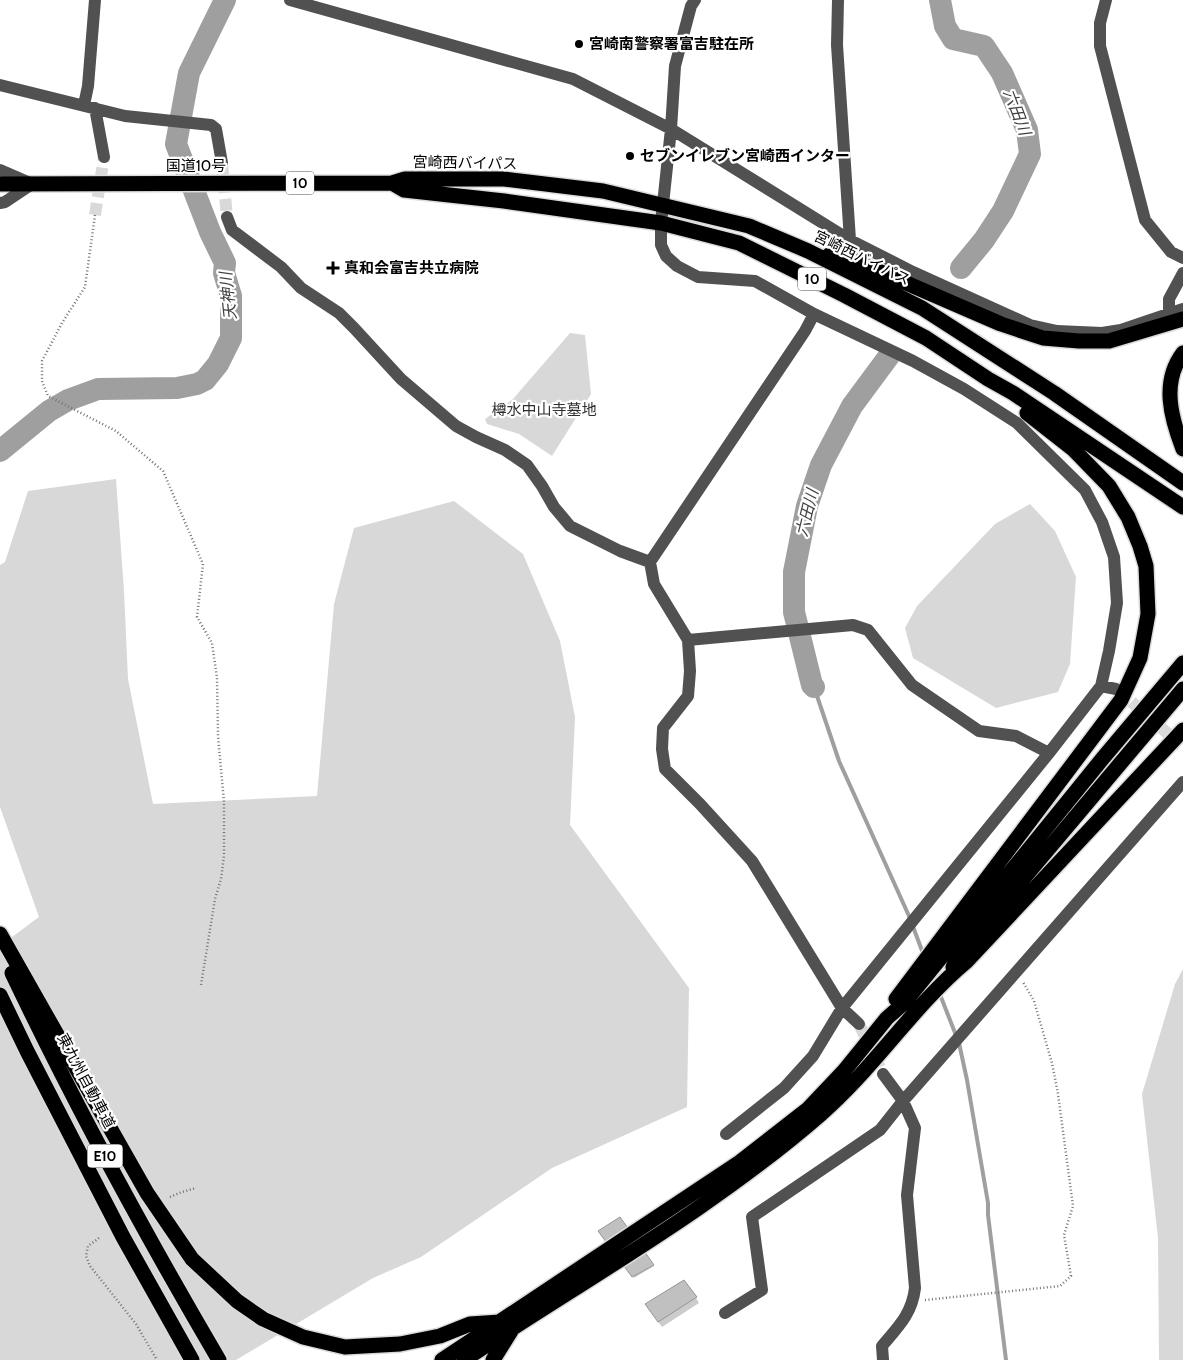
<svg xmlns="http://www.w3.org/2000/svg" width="1183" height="1360" font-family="Cabin,'Noto Sans JP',sans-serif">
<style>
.green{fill:#d8d8d8}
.shadow{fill:#0003}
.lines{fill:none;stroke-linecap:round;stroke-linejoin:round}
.stream{stroke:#9f9f9f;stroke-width:4}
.river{stroke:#9f9f9f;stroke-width:22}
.building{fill:#c0c0c0;stroke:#959595}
.minor-tunnel{stroke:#d9d9d9;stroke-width:12;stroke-dasharray:12 6;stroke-linecap:butt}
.highway-casing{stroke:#dbdbdb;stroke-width:18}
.path{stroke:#737373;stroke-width:2.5;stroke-dasharray:1 2.5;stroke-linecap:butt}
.minor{stroke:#515151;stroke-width:12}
.highway{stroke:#000;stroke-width:15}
.poi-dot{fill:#000;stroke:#fff;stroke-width:2}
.labels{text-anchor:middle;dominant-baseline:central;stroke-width:4.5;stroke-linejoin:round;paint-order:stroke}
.shield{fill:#fff;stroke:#4c4c4c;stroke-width:1}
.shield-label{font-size:14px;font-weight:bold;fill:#000}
.poi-label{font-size:15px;font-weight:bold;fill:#000;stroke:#fff;text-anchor:start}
.street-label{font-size:15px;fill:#000;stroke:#fff}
.park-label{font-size:15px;fill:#2f2f2f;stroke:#fff}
.water-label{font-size:16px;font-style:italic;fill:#404040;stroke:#fff}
</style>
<rect width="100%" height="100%" fill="#fff"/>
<path class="green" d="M570,333L585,335L591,394L552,456L519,434L487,424L485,419L513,399Z
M116,479L124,591L128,679L153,804L317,796L334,604L354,528L454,501L523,554L560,641L575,717L570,825L689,988L687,1107L552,1168L421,1257L373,1278L236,1360H0V946L39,917L0,807V565L5,562L28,491Z
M1030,504L1055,531L1076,577L1070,664L1058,692L996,708L913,658L905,628L917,606L995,524Z
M1183,969V1360H1159L1158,1238L1142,1094L1175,984Z"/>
<path class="shadow" d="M620,1219L654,1266L634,1278L600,1231Z
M696,1298L699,1303L662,1327L650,1310Z"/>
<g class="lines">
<path class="stream" d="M814,687L839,761L909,916L924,956
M939,992L959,1043L967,1080L988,1203V1215L1006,1360"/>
<path class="river" d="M940,0L945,26L953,39L984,46L1002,73L1027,130L1030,154L1003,211L984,240L961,268
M0,451L49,411L68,400L98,389L177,388L197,384L205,380L218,364L231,338V296L224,273L225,263L210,232L176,144L189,73L225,0
M814,687L812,685L794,612V572L807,506L821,465L852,406L889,356"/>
</g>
<path class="building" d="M620,1217L654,1265L632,1277L598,1231Z
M684,1280L697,1297L658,1322L645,1304Z"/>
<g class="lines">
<path class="minor-tunnel" d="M222,163L227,217
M95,215L104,157
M1118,690L1183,747
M859,1024L883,1074"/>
<g class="highway-casing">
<path id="highway" d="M392,183L404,190L504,201L661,223L739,243L844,295L926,338L988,379L1013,393L1183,507
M0,184L392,183L405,179H504L603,191L749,226L808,251L922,308L1054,393L1183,483
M829,255L853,260L1001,324L1043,338L1079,341H1109L1183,319
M1183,353C1161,382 1171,418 1183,449
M0,934L147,1193L192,1259L237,1301L263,1319L303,1337L345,1347L400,1344L440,1336L470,1324L500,1322
M953,967L959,955L1183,689
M12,973C75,1105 145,1234 219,1360
M0,995L27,1051L123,1237L192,1360
M896,999L1121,700L1140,658L1148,614L1146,566L1140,546L1128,517L1109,486L1073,449L1027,413
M442,1360L740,1162L808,1109L844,1071L887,1018L904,1003L1103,758L1183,663
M464,1360C584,1280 712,1209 821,1114C875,1067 913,1006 967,961L1183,730
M493,1360L511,1331"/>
</g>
<path class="path" d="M95,215L85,287L62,323L42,361V381L48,396L116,431L163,471L203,564L197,617L212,643L217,678L218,736L224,802V856L221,879L215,899L201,985
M170,1197L182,1192L196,1188
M99,1238L88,1246L86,1256L90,1266L136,1324L157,1360
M925,1300L1060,1286L1071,1276L1064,1235L1073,1206L1058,1094L1052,1063L1034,1001L1023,982"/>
<path class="minor" d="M290,0L573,79L671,129L850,240L913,272L1030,325L1057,331L1102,333L1121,330L1183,309
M695,0L691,6L675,66L671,129L661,223V245L666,256L677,266L698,277L755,281L814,314L913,361L964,389L1017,423L1085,490L1102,522L1114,557L1117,603L1109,651L1101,686L1049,753L842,1008L813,1056L784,1088L726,1134
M838,0L837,45L850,240
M1106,0L1100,23V46L1145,220L1171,252L1183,258
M0,85L125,116L211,125L216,129L222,163
M84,105L88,86L95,0
M95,108L104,157
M0,170L30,183
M0,203L5,202L32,184
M227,217L232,230L281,267L301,288L339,313L354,328L401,379L456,426L476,437L505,450L527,465L542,486L554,507L570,526L620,551L650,562
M814,314L805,331L650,562L654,584L688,640L690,671L688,696L663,728L662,749L665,769L700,804L752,861L842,1008L859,1024
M1169,314V299L1183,273
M688,640L853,625L868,630L912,685L979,731L1016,736L1049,753
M1101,686L1116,689
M725,1313L762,1290L752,1217L880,1130L903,1101L1183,782
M883,1360L882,1346C898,1327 912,1314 915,1288L907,1195L915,1128L903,1101L883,1074"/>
<use href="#highway" class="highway"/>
</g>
<g class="poi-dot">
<circle cx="579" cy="44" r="5"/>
<circle cx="630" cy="156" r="5"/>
<path d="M330.5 260.5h5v5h5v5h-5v5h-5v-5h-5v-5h5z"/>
</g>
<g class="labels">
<g class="shield">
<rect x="286" y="171.5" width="28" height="23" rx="4"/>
<rect x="798" y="267.5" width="28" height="23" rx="4"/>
<rect x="87.5" y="1144.5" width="35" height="23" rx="4"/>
</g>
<g class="shield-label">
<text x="300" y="183">10</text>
<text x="812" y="279">10</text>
<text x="105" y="1156">E10</text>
</g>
<g class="poi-label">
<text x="589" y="44">宮崎南警察署富吉駐在所</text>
<text x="640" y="156">セブンイレブン宮崎西インター</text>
<text x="344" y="268">真和会富吉共立病院</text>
</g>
<g class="street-label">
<text transform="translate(465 163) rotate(1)">宮崎西バイパス</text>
<text x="196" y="166">国道10号</text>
<text transform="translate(862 258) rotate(26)">宮崎西バイパス</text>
<text transform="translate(86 1081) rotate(62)">東九州自動車道</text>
</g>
<g class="park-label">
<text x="544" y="410">樽水中山寺墓地</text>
</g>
<g class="water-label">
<text transform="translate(1017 112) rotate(69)">六田川</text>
<text transform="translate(228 296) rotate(-96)">天神川</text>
<text transform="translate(807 513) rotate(-76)">六田川</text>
</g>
</g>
</svg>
